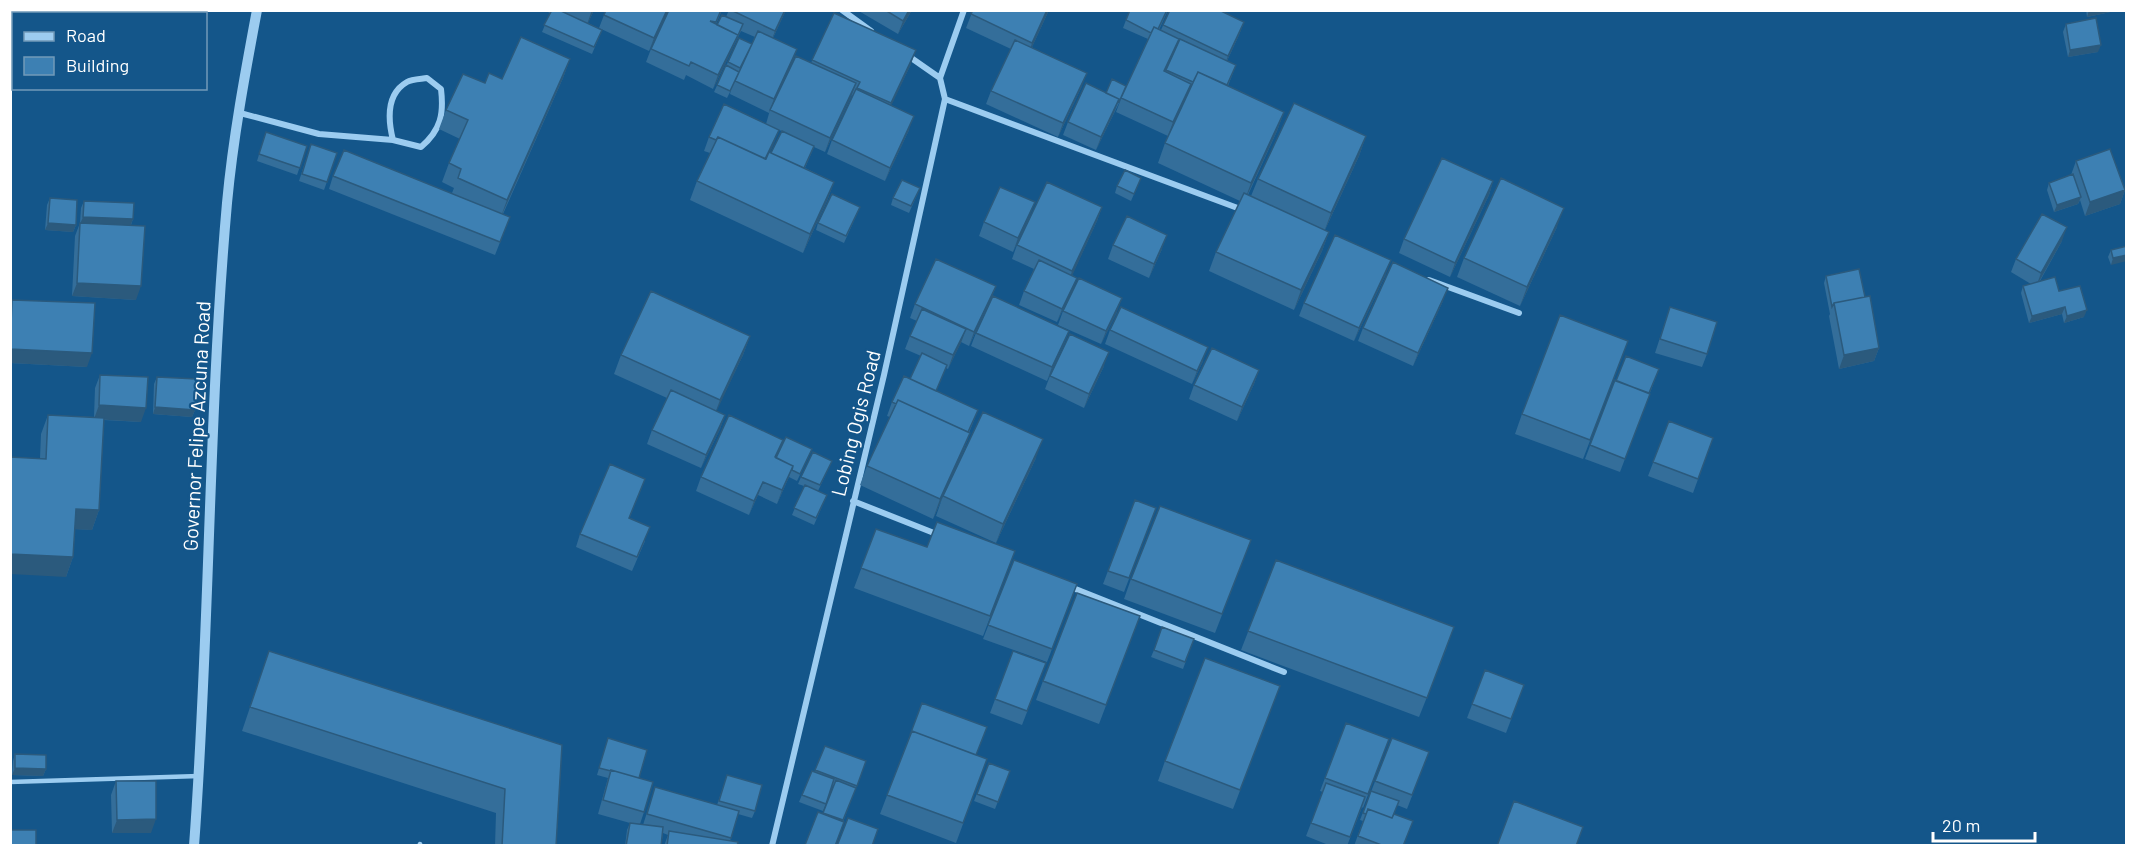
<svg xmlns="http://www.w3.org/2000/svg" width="2137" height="856" font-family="Barlow,sans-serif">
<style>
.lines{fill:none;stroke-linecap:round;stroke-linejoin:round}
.service{stroke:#9cccf0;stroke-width:4.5}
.minor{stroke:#9cccf0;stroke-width:6}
.tertiary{stroke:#9cccf0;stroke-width:10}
.wall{fill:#346e9a;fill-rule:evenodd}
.shaded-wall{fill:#2b5a7d}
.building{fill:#3d80b3;stroke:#2b5a7d;stroke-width:1.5}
.labels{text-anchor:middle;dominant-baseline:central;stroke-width:4.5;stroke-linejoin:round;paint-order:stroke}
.street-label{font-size:20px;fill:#fff;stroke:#14568a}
</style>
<rect width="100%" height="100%" fill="#14568a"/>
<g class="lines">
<path class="service" d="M10,782L199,776
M419,846L420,844"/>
<path class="minor" d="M842,10L871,31
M907,55L940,78
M945,99L1243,210
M240,113L319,134L393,140L421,147C441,130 444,114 441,89L427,78C421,79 412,79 407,82C386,94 388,120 393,140
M1429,280L1519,313
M853,501L939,535
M1068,586L1284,672
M772,846L884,375L945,99L940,78L964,10"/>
<path class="tertiary" d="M194,846C210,632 208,417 227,203C233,138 245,74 257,10"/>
</g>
<path class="wall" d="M544,10H594L588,23L602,30L592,54L542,32L550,13Z
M669,10L649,51L599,28L604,15Z
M669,10H722L716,24L717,25L726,17L729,10H786L773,38L797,49L792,63L769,113L730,94L731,90L727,98L714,92L728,62L752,44L755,37L741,31L713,89L686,75L684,80L646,62L651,49Z
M857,10H912L898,34Z
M973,10H1049L1032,47L1082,86L1058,137L986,104L991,91L1011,49L966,28Z
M1168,10L1159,30H1161L1170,10H1225L1224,13L1244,22L1239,35L1227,61L1236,65L1228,86L1284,112L1277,131L1248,195L1251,196L1258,179L1366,136L1359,156L1325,230L1329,232L1322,251L1294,310L1209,271L1216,252L1240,201L1158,163L1165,143L1187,95L1168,136L1116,112L1121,99L1096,150L1063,135L1068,122L1106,93L1124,92L1148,39L1123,28L1126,20Z
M2086,10H2120L2087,17Z
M834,13L911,64L891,105L909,130L885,181L827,154L832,140L853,95H852L825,152L814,147L805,168L834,182L827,201L803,253L690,200L697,181L710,153L704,151L709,137L766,124L770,110L811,63ZM779,130L782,131L771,153L770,152Z
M2066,24L2098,52L2068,57L2063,32Z
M570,59L563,78L503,214L510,217L495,255L329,189L333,176L452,193L454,188L442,182L449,163L460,139L439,129L446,110L485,83L502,79Z
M266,132L307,146L297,175L257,161Z
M311,144L337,153L324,190L299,181Z
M2076,161L2125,190L2120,204L2085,216L2080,200L2078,204L2054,212L2047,190L2049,183L2071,175Z
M1141,178L1131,201L1115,193L1117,186Z
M1493,181L1489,195L1450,277L1399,253L1404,239Z
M920,188L909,213L891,205L893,198Z
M50,198L76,225L73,232L45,230L47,205Z
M84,201L133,219L131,225L136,300L72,296L75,236L80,223L81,208Z
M1102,207L1097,221L1072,275L1077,278L1072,291L1057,322L1019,305L1024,291L1034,269L1012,259L1017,245Z
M857,214L844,243L816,230L818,223Z
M1030,216L1013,252L979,236L984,222Z
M1557,227L1520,306L1457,277L1464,258Z
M2062,241L2040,281L2059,291L2084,317L2064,323L2062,314L2029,323L2021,293L2023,286L2031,284L2011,272L2016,259Z
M1113,245L1162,249L1149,278L1108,259Z
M2127,246L2111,265L2108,257L2111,250Z
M1386,274L1354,341L1299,316L1304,303Z
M1826,276L1865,297L1879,348L1874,361L1839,369L1829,316L1830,314L1824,283Z
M996,286L991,299L969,346L961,342L948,369L946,368L936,391L978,410L969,433H970L963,452L933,519L860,485L867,466L890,417L887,416L892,402L910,379L921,356L905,349L910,336L917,321L910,318L915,304Z
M12,300L87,367L10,363V305Z
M1443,301L1413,366L1358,341L1363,328Z
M1670,307L1707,354L1702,367L1655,353Z
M1063,311L1117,312L1101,344L1058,325Z
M1110,330L1203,361L1192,384L1105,344Z
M1069,331L1064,344L1047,381L971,346L976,333Z
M750,336L743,355L716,411L725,415L720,429L701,468L647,444L652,430L667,398L614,374L621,355Z
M1621,360L1583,459L1515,434L1522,414Z
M1104,366L1084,408L1045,389L1050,376Z
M1659,369L1620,472L1585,459L1615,380L1616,381Z
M1259,370L1254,384L1237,421L1189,399L1194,385Z
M100,375L141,422L104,420L99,510L92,530L75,529L73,557L66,577L40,458L41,434L48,415L94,417L95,388Z
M157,377L195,410L192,417L153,414L154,384Z
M1669,421L1713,438L1693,493L1648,476Z
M783,440L776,457L809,456L797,481L789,477L777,504L758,495L749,515L696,491L701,477Z
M1036,458L996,543L936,516L943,496Z
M832,461L818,491L827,495L814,525L792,515L804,486L798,484L801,477Z
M645,479L629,519L645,541L632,571L576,547L580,534Z
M1135,500L1156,508L1124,592L1103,584Z
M876,529L927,547L1015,551L983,636L854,588Z
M1251,540L1215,633L1124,599L1131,579Z
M1014,560L1077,584L1047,662L983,639Z
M1276,560L1447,647L1419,717L1241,650Z
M1140,616L1099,724L1036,700L1043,681Z
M1194,639L1183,669L1151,657L1154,650Z
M269,651L562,745L556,846H495L496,813L242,731Z
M1013,651L1046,663L1022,725L990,713Z
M1485,670L1524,685L1506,733L1467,718Z
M1280,686L1233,809L1158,781L1165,761Z
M1346,723L1389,739L1363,808L1362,807L1347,846H1331L1306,836L1323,792L1320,791Z
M910,735L987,759L956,843L880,814Z
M1392,738L1429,752L1407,809L1397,805L1393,815L1403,846H1354L1363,821L1360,820Z
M606,745L639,778L644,812L640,824L643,825L655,787L717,805L727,775L755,811L752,818L738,814L730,841L737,846H664L668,835L663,833L661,846H625L627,830L630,823L598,814L608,778L597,775Z
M825,746L866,761L843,822L823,814L834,785H833L823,811L799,802L812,771L815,772Z
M15,754L46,769L43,776L12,775L13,761Z
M989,763L1010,771L995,809L974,801Z
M116,781L151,833H112L111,795Z"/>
<path class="shaded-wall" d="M592,10H594L585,30Z
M667,10H669L649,51L654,38Z
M785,10H786L770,44L775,31Z
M909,10H912L898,34L903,21Z
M1047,10H1049L1028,56L1032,43Z
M2089,10H2120L2087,17Z
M1244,22L1239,35L1223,69L1228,56Z
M738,35L733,48L713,89L718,75Z
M1179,39L1174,52L1159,84L1164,71Z
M2101,45L2098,52L2068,57L2070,50Z
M797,49L792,63L769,113L774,99Z
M916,50L911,64L886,117L891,103Z
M570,59L563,78L500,219L507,200Z
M1087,73L1082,86L1058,137L1063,123Z
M856,83L851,97L825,152L830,138Z
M1191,84L1186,97L1168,136L1173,122Z
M1119,99L1114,113L1096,150L1101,137Z
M1284,112L1277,131L1244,202L1251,183Z
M914,116L909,130L885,181L890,168Z
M779,130L774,144L759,176L764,162Z
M1366,136L1359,156L1324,232L1331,213Z
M1493,181L1489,195L1450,277L1455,263Z
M834,182L827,201L803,253L810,234Z
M2125,190L2120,204L2085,216L2090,202Z
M2081,197L2078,204L2054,212L2057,205Z
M1035,202L1030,216L1013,252L1018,238Z
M1102,207L1097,221L1068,285L1072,271Z
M1564,208L1557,227L1520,306L1527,287Z
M83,217L133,219L130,227L80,224Z
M48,223L76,225L73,232L45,230Z
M2067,227L2062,241L2036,287L2041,273Z
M1329,232L1322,251L1294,310L1301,290Z
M1167,235L1162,249L1149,278L1154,264Z
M2127,255V261L2111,265L2113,258Z
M1391,260L1386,274L1354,341L1359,328Z
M1077,278L1072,291L1057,322L1062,309Z
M77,283L141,286L136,300L72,296Z
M996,286L991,299L969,346L974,332Z
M1448,288L1443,301L1413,366L1418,353Z
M1122,298L1117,312L1101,344L1106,331Z
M2065,307L2062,314L2029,323L2032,316Z
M2087,310L2084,317L2064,323L2067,316Z
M966,329L961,343L948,369L953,355Z
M1069,331L1064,344L1047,381L1052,367Z
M750,336L743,355L713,419L720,400Z
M1208,347L1203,361L1192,384L1197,371Z
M1879,348L1874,361L1839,369L1844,355Z
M10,349L92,353L87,367L10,363Z
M1109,352L1104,366L1084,408L1089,394Z
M1259,370L1254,384L1237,421L1242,407Z
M99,405L146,408L141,422L94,419Z
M155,407L195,410L192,417L153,414Z
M725,415L720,429L701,468L706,455Z
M970,433L963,452L933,519L940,499Z
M1043,439L1036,458L996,543L1003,524Z
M793,466L788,479L777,504L782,490Z
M763,482L758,495L749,515L754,501Z
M76,509L99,510L92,530L68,529Z
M10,554L73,557L66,577L10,574Z
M15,768L46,769L43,776L12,775Z
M156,819L151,833H112L117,820Z"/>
<path class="building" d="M552,10H559L602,30L594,47L544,25Z
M606,10H667L654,38L604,15Z
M669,10H721L716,22L710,21L738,35L718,75L691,62L689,66L651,49Z
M731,10H785L775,31Z
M885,10H909L903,21Z
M973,10H1047L1032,43L971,14Z
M1130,10H1167L1158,29L1154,27L1151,33L1126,20Z
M1170,10H1219L1244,22L1228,56L1163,25Z
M834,13L916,50L891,103L857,88L860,82L812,60Z
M722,15L743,24L736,40L738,35L717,25Z
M2096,18L2101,45L2070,50L2066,24Z
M1154,27L1179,39L1164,71L1191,84L1173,122L1121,98Z
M758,31L797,49L774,99L735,81Z
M521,37L570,59L507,200L458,178L461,169L449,163L468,120L446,110L463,74L485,83L489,73L502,79Z
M739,38L752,44L740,68L728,62Z
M1180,39L1236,65L1227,85L1198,72L1193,82L1166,70Z
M1015,40L1087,73L1063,123L991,91Z
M796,56L856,83L830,138L770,110Z
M726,65L739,72L730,91L717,85Z
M1198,72L1284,112L1251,183L1165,143Z
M1112,79L1126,86L1119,102L1118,101L1119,99L1106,93Z
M1086,83L1119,99L1101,137L1068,122Z
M856,89L914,116L890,168L832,140Z
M1294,103L1366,136L1331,213L1258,179Z
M724,104L779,130L765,159L718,137L716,140L709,137Z
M782,131L814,146L804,168L771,153Z
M266,132L307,146L300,168L259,154Z
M718,137L766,159L769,152L834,182L810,234L697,181Z
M311,144L337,153L327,182L302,174Z
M2110,149L2125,190L2090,202L2076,161Z
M344,150L510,217L500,242L333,176Z
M1442,158L1493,181L1455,263L1404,239Z
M1125,170L1141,178L1134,194L1117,186Z
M2073,174L2081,197L2057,205L2049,183Z
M1501,178L1564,208L1527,287L1464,258Z
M902,180L920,188L911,206L893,198Z
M1047,182L1102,207L1072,271L1017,245Z
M1000,187L1035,202L1018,238L984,222Z
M1244,193L1329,232L1301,290L1216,252Z
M832,194L860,207L846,236L818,223Z
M50,198L77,200L76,225L48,223Z
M84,201L134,203L133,219L83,217Z
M2042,214L2067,227L2041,273L2016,259Z
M1127,216L1167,235L1154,264L1113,245Z
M80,223L145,226L141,286L77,283Z
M1335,235L1391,260L1359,328L1304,303Z
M2127,246V255L2113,258L2111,250Z
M936,259L996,286L974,332L915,304Z
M1039,260L1077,278L1062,309L1024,291Z
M1393,262L1448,288L1418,353L1363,328Z
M1859,269L1865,297L1834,303L1832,307L1826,276Z
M2055,277L2059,291L2080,286L2087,310L2067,316L2065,307L2032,316L2023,286Z
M1079,278L1122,298L1106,331L1063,311Z
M651,291L750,336L720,400L621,355Z
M993,296L1069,331L1052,367L976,333Z
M1870,296L1879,348L1844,355L1834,303Z
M12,300L95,303L92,353L10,349Z
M1121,307L1208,347L1197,371L1110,330Z
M1670,307L1717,322L1707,354L1660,339Z
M922,309L966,329L953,355L910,336Z
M1560,315L1628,341L1590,440L1522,414Z
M1070,334L1109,352L1089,394L1050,376Z
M1212,348L1259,370L1242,407L1194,385Z
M922,353L947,365L936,391L910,379Z
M1626,356L1659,369L1649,393L1616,381Z
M100,375L148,377L146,408L99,405Z
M904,376L978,410L968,432L898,400L896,404L892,402Z
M157,377L197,379L195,410L155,407Z
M1615,380L1650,394L1625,459L1590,445Z
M671,390L725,415L706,455L652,430Z
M898,400L970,433L940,499L867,466Z
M983,412L1043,439L1003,524L943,496Z
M48,415L104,418L99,510L76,509L73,557L10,554V457L46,459Z
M729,415L783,440L775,457L793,466L782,490L763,482L754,501L701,477Z
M1669,421L1713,438L1698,479L1653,462Z
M786,437L812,449L800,474L792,470L793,466L776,458Z
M813,452L832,461L820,485L801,477Z
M610,464L645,479L629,518L650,527L637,557L580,534Z
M805,485L827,495L816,518L794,508Z
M1135,500L1156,508L1129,578L1108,571Z
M1160,506L1251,540L1222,614L1131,579Z
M937,522L1015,551L990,616L861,568L876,529L927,547Z
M1014,560L1077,584L1052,649L988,625Z
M1276,560L1454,627L1427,698L1248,631Z
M1077,593L1140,616L1106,705L1043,681Z
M1162,627L1194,639L1185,662L1154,650Z
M269,651L562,745L556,846H502L505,789L250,707Z
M1013,651L1046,663L1027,711L995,699Z
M1205,658L1280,686L1240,790L1165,761Z
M1485,670L1524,685L1511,719L1472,704Z
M922,703L987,727L976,755L912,731L910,735Z
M1346,723L1389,739L1368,794L1325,778Z
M912,731L987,759L963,823L887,795Z
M608,738L647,750L639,778L611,770V771L599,768Z
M1392,738L1429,752L1412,795L1375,781Z
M825,746L866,761L857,786L815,770Z
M15,754L46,755V769L15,768Z
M989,763L1010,771L998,802L977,794Z
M611,770L653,782L644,812L603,800Z
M812,771L834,779L826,804L802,795Z
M727,775L762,785L755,811L719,801Z
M836,780L856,788L843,820L823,813Z
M116,781H156V819L117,820Z
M1326,783L1365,797L1350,837L1311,823Z
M655,787L739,811L731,838L647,814Z
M1371,791L1399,801L1392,818L1368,809L1366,814L1363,813Z
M1514,801L1583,827L1576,846H1497Z
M1368,809L1392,818L1394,814L1413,821L1403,846H1384L1358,836Z
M818,812L844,822L835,846L805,845Z
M848,818L878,829L872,846H837Z
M630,823L663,827L661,846H626Z
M10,830H36V846H10Z
M669,831L738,842L737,846H667Z"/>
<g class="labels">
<g class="street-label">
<text transform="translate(855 423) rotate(-76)">Lobing Ogis Road</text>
<text transform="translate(196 426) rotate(-87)">Governor Felipe Azcuna Road</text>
</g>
</g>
<rect width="2137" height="856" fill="none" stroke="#ffffff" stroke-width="24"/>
<rect x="12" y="12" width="195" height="78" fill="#14568a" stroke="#729ab9" stroke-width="1.5"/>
<rect x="24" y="32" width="30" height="9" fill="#9cccf0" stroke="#729ab9" stroke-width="1.5"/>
<text x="66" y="42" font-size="18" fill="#ffffff">Road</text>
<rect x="24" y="57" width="30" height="18" fill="#3d80b3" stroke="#729ab9" stroke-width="1.5"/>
<text x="66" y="72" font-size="18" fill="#ffffff">Building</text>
<path d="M1933 832v9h102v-9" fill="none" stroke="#ffffff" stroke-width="3"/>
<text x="1942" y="832" font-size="18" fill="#ffffff" stroke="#14568a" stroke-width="4.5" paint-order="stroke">20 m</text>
</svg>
